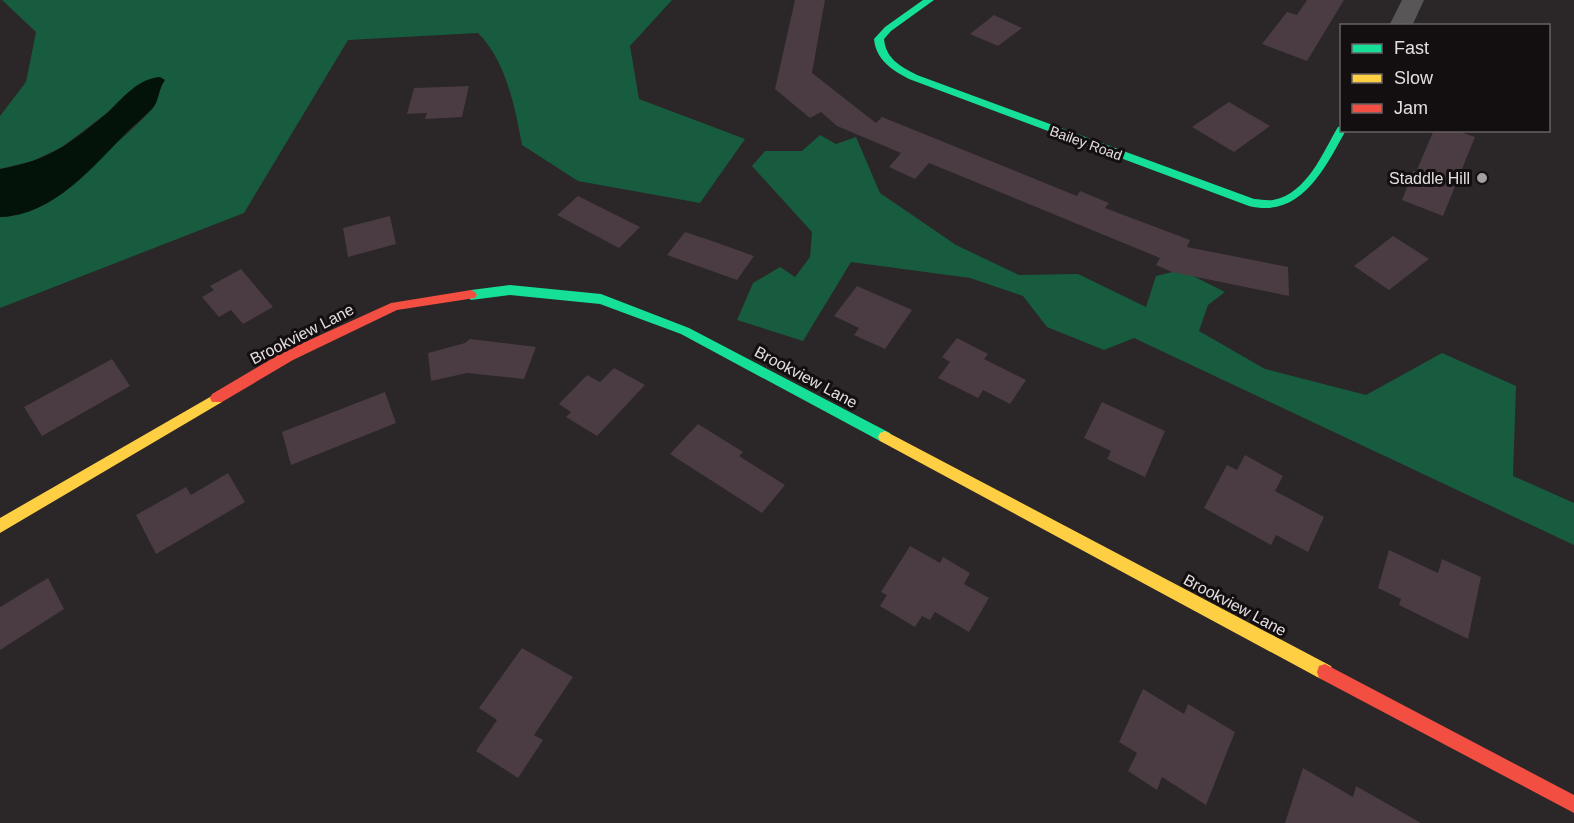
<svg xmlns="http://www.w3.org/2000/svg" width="1574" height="823" font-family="Arial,sans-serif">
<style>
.forest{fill:#175c3f}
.water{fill:#04130a}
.building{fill:#4a3c42}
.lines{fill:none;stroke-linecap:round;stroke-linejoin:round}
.street{fill:#595658;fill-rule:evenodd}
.fast{fill:#16e098;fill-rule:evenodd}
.slow{fill:#ffcf43;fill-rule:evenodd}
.jam{fill:#f24e42;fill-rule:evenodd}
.poi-dot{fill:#a49ea0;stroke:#130e10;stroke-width:2}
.labels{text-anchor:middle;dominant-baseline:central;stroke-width:6;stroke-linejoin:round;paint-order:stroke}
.far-street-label{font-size:14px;fill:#e5dee0;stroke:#130e10}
.poi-label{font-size:16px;fill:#e5dee0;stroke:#130e10;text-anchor:end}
.street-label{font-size:16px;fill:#e5dee0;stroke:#130e10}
</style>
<rect width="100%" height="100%" fill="#2b2628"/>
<path class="forest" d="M2,0H672L630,46L639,99L745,139L700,203L578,181L522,145C515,107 506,61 478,33L348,40L244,213L0,308V217H8C60,184 109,156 152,109C159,102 158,89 165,80L136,86L107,113L62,147L33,161L0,169V116L26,82L36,32Z
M820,135L836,144L856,137L880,193L956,245L1019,275L1078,274L1146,307L1156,276L1181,270L1225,292L1208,305L1199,331L1265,369L1366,395L1442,353L1516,386L1513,476L1574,503V545L1134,338L1104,350L1047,327L1023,296L970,278L851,262L803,341L737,320L753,283L780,267L795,277L810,257L812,232L752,166L765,151H802Z"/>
<path class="water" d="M160,77L165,80C158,89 159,102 152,109C144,117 135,124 128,131C94,166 53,216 0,217V169C22,165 43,159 62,147C77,138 93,125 107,113C123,98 137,79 160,77Z"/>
<path class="building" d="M795,0H825L812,73L876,123L882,117L1077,196L1080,191L1109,203L1105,208L1190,240L1187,247L1288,267L1289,296L1172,272L1156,265L1160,258L929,163L915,179L889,167L901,153L837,126L821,112L810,118L775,89Z
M1307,0H1344L1307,61L1262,44L1287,12L1297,15Z
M994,15L1022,28L998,46L970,34Z
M469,86L462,117L425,119L427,113L407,114L414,88Z
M1229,102L1270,126L1234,152L1192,127Z
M1434,130H1455L1475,137L1443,216L1402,200L1413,171L1416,172Z
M578,196L640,227L619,248L557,215Z
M390,216L396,244L348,257L343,228Z
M685,232L715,242L754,256L737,280L667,255Z
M1393,236L1429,259L1389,290L1354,266Z
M241,269L273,307L243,324L231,310L219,317L202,297L214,290L210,286Z
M857,286L912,310L885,349L854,335L859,328L834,316Z
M957,338L988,354L984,359L1026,380L1010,404L983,390L978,398L938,378L950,362L942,357Z
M470,339L536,347L524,379L467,373L431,381L428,353L465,343Z
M112,359L130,386L42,436L24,407Z
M614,368L645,385L597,436L566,417L571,412L559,404L587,375L600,382Z
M385,392L396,423L291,465L282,432Z
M1102,402L1165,431L1145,477L1107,459L1111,451L1084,438Z
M698,424L743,452L739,456L785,485L762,513L670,454Z
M1245,455L1283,476L1275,491L1324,517L1308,552L1276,535L1271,545L1204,508L1227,465L1237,470Z
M228,473L245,502L156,554L136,515L186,487L191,495Z
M910,546L940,563L943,557L970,573L964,584L989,598L969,632L935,612L930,620L922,616L915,627L880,606L887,595L881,592Z
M1389,550L1438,573L1442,559L1481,577L1468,639L1399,605L1401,599L1378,588Z
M48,578L64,609L0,650V607Z
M522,648L573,677L534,735L543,740L518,778L476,751L497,720L479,708Z
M1143,689L1184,714L1188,704L1235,732L1206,805L1162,777L1157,790L1128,771L1137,753L1119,742Z
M1303,768L1353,797L1356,786L1421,823H1285Z"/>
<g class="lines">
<path class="street" d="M1402,0H1424L1412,26H1389Z"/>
<path class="fast" d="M923,0H934L891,31L884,39C886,59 900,66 917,75L1254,199C1260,199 1267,201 1273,200C1307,194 1323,152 1338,127L1342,126V130H1346C1325,168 1301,219 1249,206L909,79C892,70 876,60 874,39L885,27Z
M510,285L601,294L689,328L890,433L892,437L890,441L885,443L880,441L681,334L600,304L510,295L471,300L465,295L471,290Z"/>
<path class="slow" d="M217,393L222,394L224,398L222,402L0,533V518Z
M885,431L1331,666L1333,672L1331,678L1325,680L1319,678L880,441L878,437L880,433Z"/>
<path class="jam" d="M471,290L475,292L477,295L475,298L397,310L293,360L222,402H212L210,398L212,394L283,352L391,303Z
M1325,664L1574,795V813L1319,678L1317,672L1319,666Z"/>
</g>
<circle class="poi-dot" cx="1482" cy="178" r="6"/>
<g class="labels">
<g class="far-street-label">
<text transform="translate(1086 143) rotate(20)">Bailey Road</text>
</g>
<g class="poi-label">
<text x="1470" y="178">Staddle Hill</text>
</g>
<g class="street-label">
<text transform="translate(302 334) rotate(-27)">Brookview Lane</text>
<text transform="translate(806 377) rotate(28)">Brookview Lane</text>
<text transform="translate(1235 605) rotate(28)">Brookview Lane</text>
</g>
</g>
<rect x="1340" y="24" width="210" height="108" fill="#130e10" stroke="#676163" stroke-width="1.5"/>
<rect x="1352" y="44" width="30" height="9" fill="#16e098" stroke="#676163" stroke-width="1.5"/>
<text x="1394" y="54" font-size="18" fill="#e5dee0">Fast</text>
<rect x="1352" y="74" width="30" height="9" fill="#ffcf43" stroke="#676163" stroke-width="1.5"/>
<text x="1394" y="84" font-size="18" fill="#e5dee0">Slow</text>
<rect x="1352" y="104" width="30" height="9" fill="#f24e42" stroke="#676163" stroke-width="1.5"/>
<text x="1394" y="114" font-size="18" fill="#e5dee0">Jam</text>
</svg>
